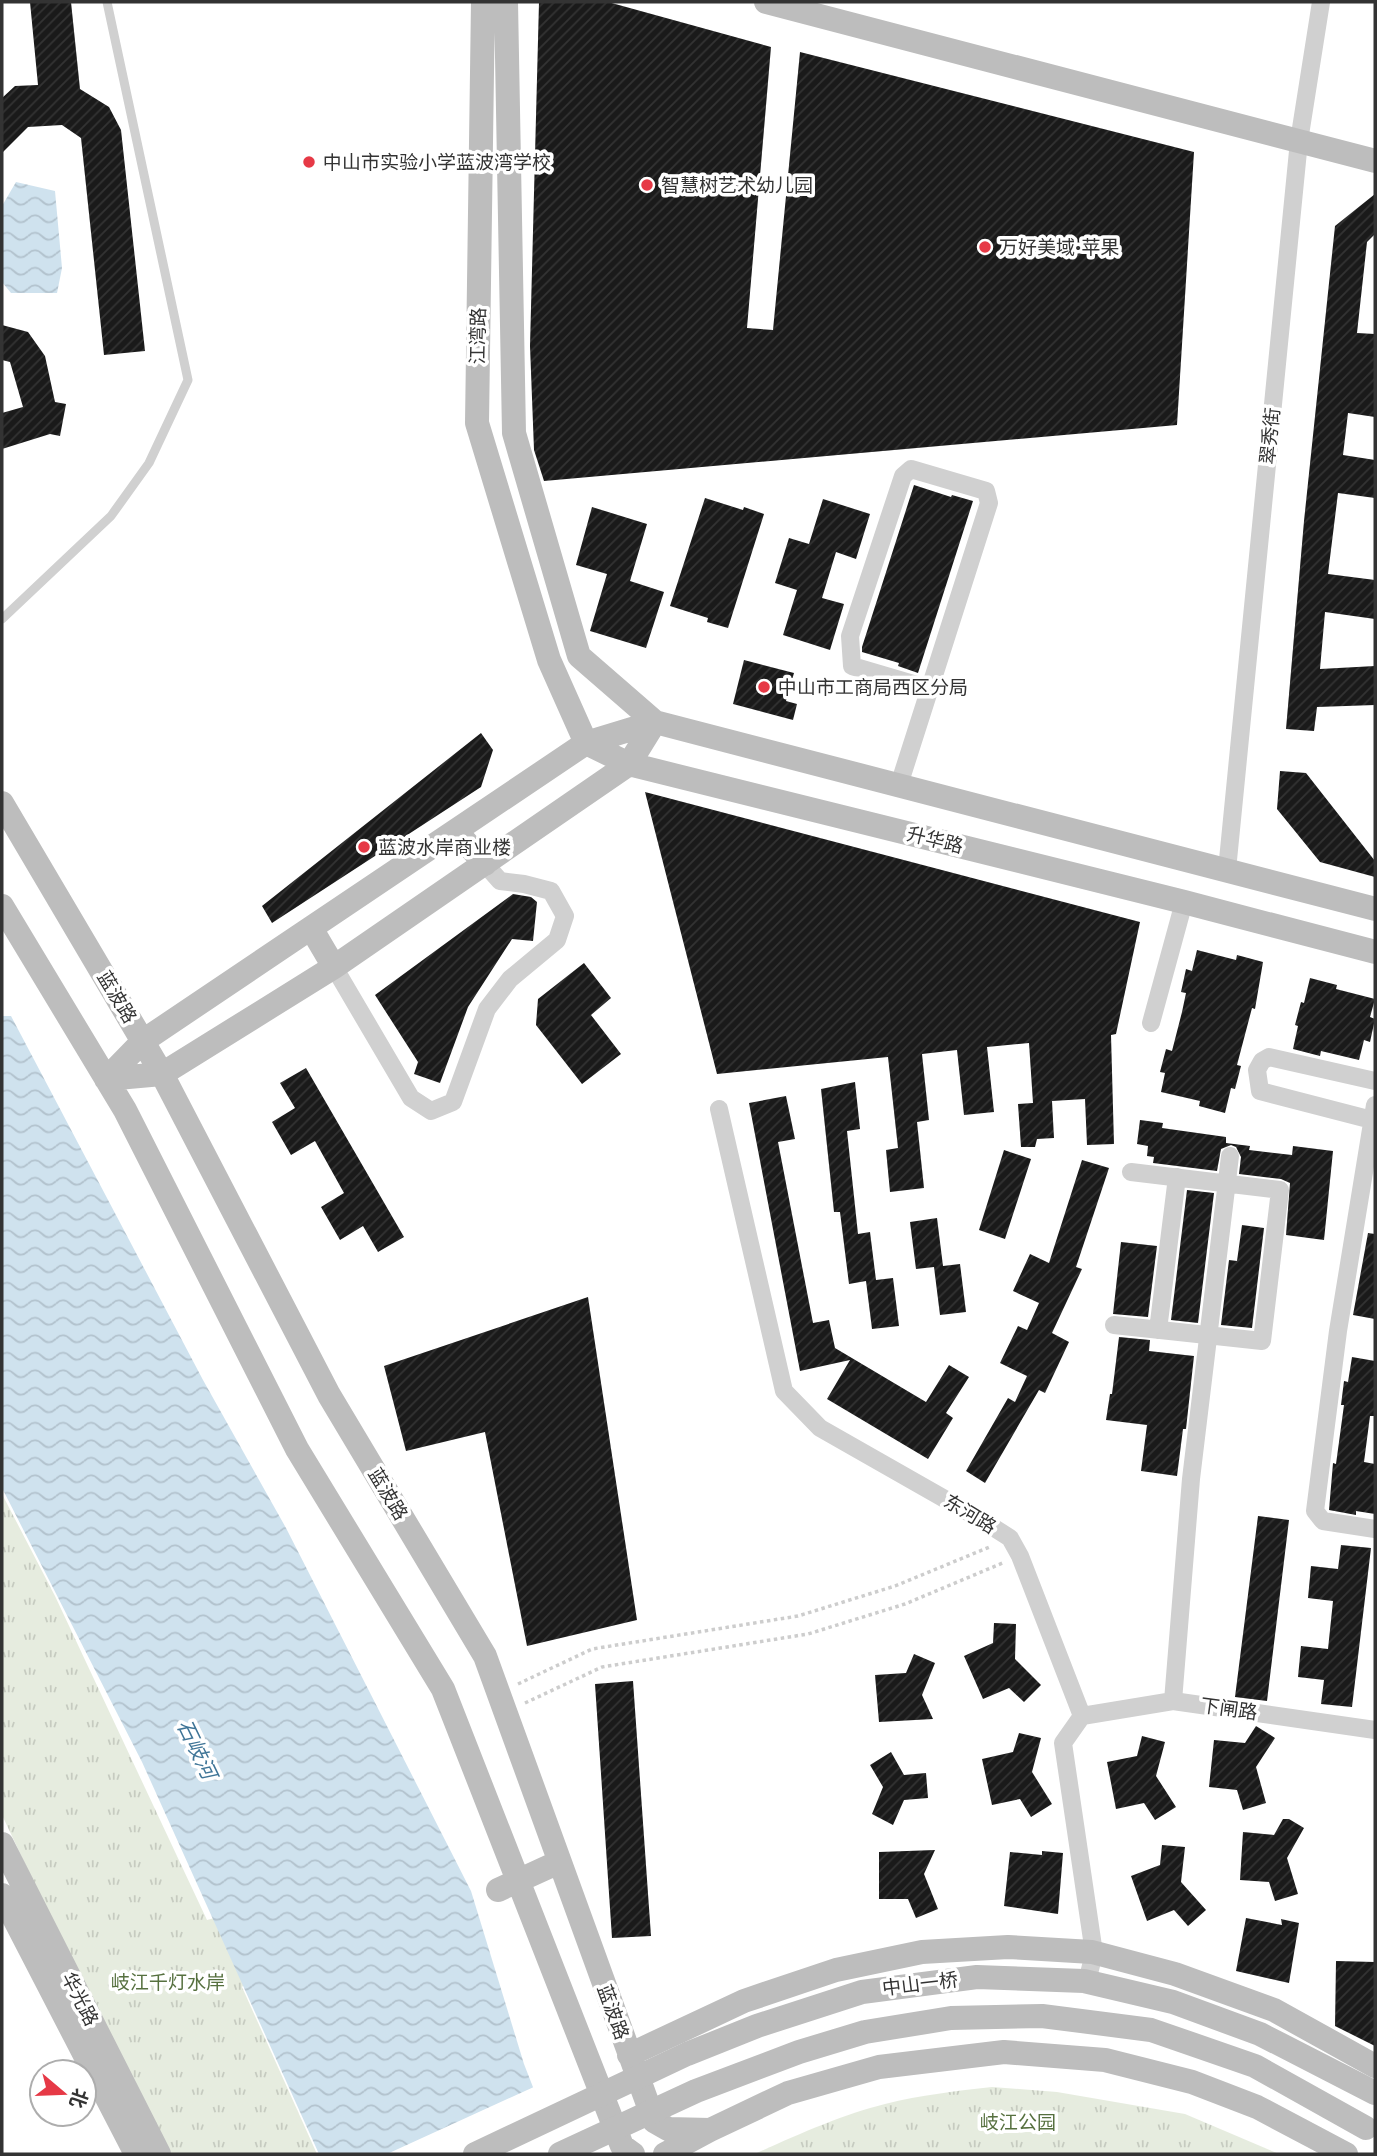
<svg xmlns="http://www.w3.org/2000/svg" width="1377" height="2156" font-family="Rubik,'Noto Sans SC',sans-serif">
<style>
.park{fill:url(#park-tufts)}
.water{fill:url(#water-waves)}
.pier{fill:#fff}
.building{fill:url(#building-hatch)}
.lines{fill:none;stroke-linecap:round;stroke-linejoin:round}
.path{stroke:#cdcdcd;stroke-width:3.5;stroke-dasharray:3.5 3.5;stroke-linecap:butt}
.lane{stroke:#d0d0d0;stroke-width:9}
.street{stroke:#d0d0d0;stroke-width:18}
.secondary{stroke:#bdbdbd;stroke-width:24}
.secondary-bridge{stroke:#bdbdbd;stroke-width:24}
.poi-dot{fill:#e63946;stroke:#fff;stroke-width:2.5}
.labels{text-anchor:middle;dominant-baseline:central;stroke-width:7;stroke-linejoin:round;paint-order:stroke}
.poi-label{font-size:19px;fill:#333;stroke:#fff;text-anchor:start}
.street-label{font-size:19px;fill:#333;stroke:#fff}
.park-label{font-size:19px;fill:#56703f;stroke:#fff}
.water-label{font-size:21px;font-style:italic;fill:#3f7597;stroke:#fff}
</style>
<defs>
<pattern id="park-tufts" width="24" height="20" patternUnits="userSpaceOnUse" patternTransform="scale(1.75)"><rect width="24" height="20" fill="#e6ecdf"/><path d="M3 7l-1-3M5 7V3M7 7l1-3M15 17l-1-3M17 17v-4M19 17l1-3" fill="none" stroke="#c6cbc0"/></pattern>
<pattern id="water-waves" width="16" height="10" patternUnits="userSpaceOnUse" patternTransform="scale(1.75)"><rect width="16" height="10" fill="#cfe2ee"/><path d="M0 5q4-4 8 0t8 0" fill="none" stroke="#b2c2cd"/></pattern>
<pattern id="building-hatch" width="6" height="6" patternUnits="userSpaceOnUse" patternTransform="scale(1.75)"><rect width="6" height="6" fill="#1a1a1a"/><path d="M-1 1l2-2M0 6l6-6M5 7l2-2" fill="none" stroke="#333"/></pattern>
</defs>
<rect width="100%" height="100%" fill="#fff"/>
<path class="park" d="M2,1494L55,1596L207,1920L226,1915L253,1974L242,1987L317,2154H171L55,1927L2,1815Z
M992,2087L1057,2092L1185,2114L1279,2154H755C794,2136 844,2114 885,2104C921,2095 956,2091 992,2087Z"/>
<path class="water" d="M16,182L55,191L62,268L57,293H11L2,282V206Z
M2,1016H11L203,1380L286,1528L471,1891L524,2064L559,2154H319L142,1762L2,1488Z"/>
<path class="pier" d="M536,2086L563,2154H387Z"/>
<path class="building" d="M30,2H71L80,89L109,107L121,130L145,351L104,355L81,138L62,125L28,127L2,153V98L15,86L38,85Z
M539,2H608L771,47L747,328L773,330L800,52L1194,152L1177,425L544,481L534,450L530,346Z
M1375,194V234L1367,242L1357,333L1375,334V417L1348,413L1343,455L1375,460V498L1338,493L1328,574L1375,580V619L1325,612L1320,669L1375,666V705L1317,707L1314,731L1286,729L1304,521L1335,226Z
M2,325L28,332L45,356L55,402L66,404L60,436L50,434L2,449V413L23,407L10,362L2,360Z
M914,485L951,497L952,495L973,501L918,673L898,666L899,663L862,652V647Z
M705,498L743,510L744,507L764,514L728,628L707,622L708,618L670,606Z
M823,499L870,514L856,559L836,552L822,598L844,604L830,650L783,635L797,590L775,583L789,538L809,544Z
M592,507L647,524L630,581L664,592L646,648L590,631L607,574L576,565Z
M744,660L794,673L786,701L797,704L793,720L733,704Z
M481,733L493,750L481,787L272,923L262,906Z
M1280,771L1306,773L1375,861V877L1320,862L1277,809Z
M645,792L1140,922L1116,1034L1111,1035L1114,1144L1087,1145L1085,1099L1052,1101L1054,1138L1037,1139L1035,1147H1021L1018,1104L1033,1103L1029,1043L987,1047L994,1112L964,1115L957,1050L922,1054L929,1120L917,1122L924,1188L890,1192L886,1150L898,1148L888,1057L717,1074Z
M513,894L531,897L537,902L533,941L512,939L468,1007L440,1083L414,1074L418,1062L375,995Z
M1197,950L1236,960L1237,955L1263,962L1255,1009L1252,1008L1237,1065L1241,1066L1235,1089L1231,1088L1225,1113L1199,1106L1200,1101L1161,1092L1165,1073L1160,1072L1166,1049L1172,1051L1182,1012L1186,993L1181,992L1186,969L1192,971Z
M584,963L611,998L591,1015L621,1054L582,1084L536,1025L538,999Z
M1310,978L1337,985L1336,989L1375,999L1370,1017L1375,1019L1370,1042L1364,1040L1359,1060L1321,1051L1320,1056L1293,1049L1298,1026L1295,1025L1301,1002L1304,1003Z
M306,1068L404,1237L378,1252L363,1226L340,1240L321,1207L344,1193L315,1141L291,1155L272,1122L295,1108L280,1083Z
M855,1082L860,1129L847,1131L858,1234L870,1232L876,1280L893,1278L899,1326L872,1329L866,1281L849,1284L840,1212H834L821,1089Z
M786,1096L795,1139L778,1142L813,1323L829,1320L835,1348L926,1402L949,1365L969,1377L946,1413L953,1418L928,1459L827,1399L850,1360L800,1371L749,1103Z
M1140,1120L1163,1123L1162,1128L1226,1137V1143L1250,1146L1249,1150L1292,1155L1293,1146L1333,1151L1324,1240L1286,1235L1290,1183L1281,1179L1239,1174L1241,1157L1236,1147L1231,1145L1221,1149L1217,1171L1153,1163L1154,1157L1147,1156L1148,1146L1137,1144Z
M1004,1150L1031,1159L1005,1239L979,1230Z
M1082,1160L1109,1168L1076,1267L1082,1269L1052,1333L1069,1342L1045,1393L1039,1390L985,1483L966,1471L1008,1398L1015,1402L1027,1376L1000,1363L1018,1326L1027,1330L1039,1303L1013,1291L1030,1254L1049,1263Z
M1187,1190L1214,1193L1198,1323L1171,1320Z
M937,1218L943,1266L960,1264L966,1312L940,1315L934,1267L916,1269L910,1222Z
M1242,1225L1264,1228L1252,1328L1221,1325L1229,1260L1237,1261Z
M1368,1233L1375,1234V1319L1353,1315Z
M1121,1242L1157,1246L1148,1317L1113,1314Z
M588,1297L637,1620L527,1646L485,1432L406,1451L384,1366Z
M1119,1337L1150,1340L1149,1351L1194,1356L1186,1429H1183L1177,1476L1141,1471L1147,1425L1106,1420L1110,1394H1112Z
M1352,1357L1375,1361V1416H1370L1364,1462L1375,1464V1514L1356,1511V1515L1329,1510L1333,1463L1336,1464L1344,1405H1341L1344,1381L1348,1382Z
M1258,1516L1289,1520L1267,1701L1235,1697Z
M1341,1545L1371,1548L1352,1707L1321,1704L1324,1680L1298,1677L1301,1646L1328,1649L1333,1601L1308,1598L1311,1566L1338,1569Z
M994,1623L1016,1624L1015,1659L1041,1685L1024,1702L1009,1688L983,1699L964,1656L993,1643Z
M914,1654L935,1663L922,1695L933,1719L879,1722L875,1675L906,1673Z
M633,1681L651,1936L612,1938L595,1684Z
M1256,1726L1275,1738L1256,1767L1266,1803L1243,1810L1237,1790L1209,1787L1214,1740L1245,1743Z
M1019,1733L1041,1738L1032,1772L1052,1804L1031,1817L1020,1799L992,1805L982,1759L1013,1752Z
M1142,1736L1165,1742L1156,1776L1176,1807L1155,1820L1144,1803L1116,1809L1107,1762L1137,1756Z
M891,1752L904,1775L926,1773L928,1798L904,1800L893,1825L872,1814L883,1787L870,1765Z
M1283,1819H1289L1304,1828L1287,1858L1298,1894L1275,1901L1269,1882L1240,1880L1243,1832L1274,1835Z
M1162,1845L1185,1847L1181,1882L1206,1910L1188,1926L1174,1910L1147,1921L1131,1876L1160,1865Z
M935,1850L924,1874L938,1909L916,1918L908,1899H879V1852Z
M1042,1851L1063,1853L1058,1914L1004,1906L1010,1852L1042,1855Z
M1246,1918L1282,1925L1281,1919L1299,1923L1289,1983L1236,1971Z
M1336,1961L1375,1962V2046L1335,2026Z"/>
<g class="lines">
<path class="path" d="M518,1684L592,1649L798,1616L895,1586L992,1546
M525,1703L602,1667L808,1634L905,1604L1005,1562"/>
<path class="lane" d="M2,619L111,516L149,463L188,380L107,2"/>
<path class="street" d="M899,785L989,503L986,491L911,469L903,476L850,636L852,666L930,689
M1227,870L1299,141L1321,2
M334,967L411,1098L431,1111L453,1102L487,1009L510,979L557,940L565,916L551,891L524,884L500,881L485,864
M1151,1023L1184,902
M1375,1105L1338,1331L1315,1511L1323,1521L1375,1529
M719,1109L784,1391L820,1428L980,1519L1010,1538L1020,1556L1082,1716
M1372,1120L1260,1091L1257,1070L1262,1061L1269,1057L1375,1081
M1114,1325L1262,1341L1280,1190L1131,1172
M1158,1330L1177,1177
M1173,1701L1191,1479L1230,1156
M1082,1716L1173,1701L1375,1730
M1082,1716L1063,1743L1094,1953L1087,1982"/>
<path class="secondary" d="M483,2L477,423L549,660L586,743L629,764L1184,902L1375,952
M506,2L514,433L579,656L655,722L1375,909
M766,2L1375,161
M655,722L629,764L334,967L162,1074L106,1079L143,1041L586,743Z
M2,803L162,1074L329,1395L485,1656L654,2121L668,2129L710,2130L665,2154
M456,831L485,864
M2,906L125,1110L297,1449L443,1689L622,2146L633,2154
M311,928L334,967
M2,1844L159,2154
M498,1890L559,1862
M2,1895L136,2154
M629,2055L744,2001L836,1970L922,1952L1008,1947L1092,1952L1175,1974L1274,2010L1375,2066
M710,2130L788,2093L879,2067L1004,2052L1105,2060L1192,2082L1257,2107L1346,2154"/>
<path class="secondary-bridge" d="M475,2154L687,2054L757,2026L862,1992L977,1977L1084,1981L1173,2002L1260,2034L1375,2093
M560,2154L696,2091L799,2052L865,2032L951,2018L1042,2016L1151,2030L1255,2066L1366,2128"/>
</g>
<g class="poi-dot">
<circle cx="309" cy="162" r="7"/>
<circle cx="647" cy="185" r="7"/>
<circle cx="985" cy="247" r="7"/>
<circle cx="764" cy="687" r="7"/>
<circle cx="364" cy="847" r="7"/>
</g>
<g class="labels">
<g class="poi-label">
<text x="323" y="162">中山市实验小学蓝波湾学校</text>
<text x="661" y="185">智慧树艺术幼儿园</text>
<text x="999" y="247">万好美域·苹果</text>
<text x="778" y="687">中山市工商局西区分局</text>
<text x="378" y="847">蓝波水岸商业楼</text>
</g>
<g class="street-label">
<text transform="translate(478 336) rotate(-89)">江湾路</text>
<text transform="translate(1270 436) rotate(-84)">翠秀街</text>
<text transform="translate(935 840) rotate(14)">升华路</text>
<text transform="translate(117 997) rotate(59)">蓝波路</text>
<text transform="translate(388 1494) rotate(59)">蓝波路</text>
<text transform="translate(970 1514) rotate(31)">东河路</text>
<text transform="translate(1229 1709) rotate(8)">下闸路</text>
<text transform="translate(920 1984) rotate(-7)">中山一桥</text>
<text transform="translate(80 1999) rotate(63)">华光路</text>
<text transform="translate(613 2012) rotate(70)">蓝波路</text>
</g>
<g class="park-label">
<text x="168" y="1982">岐江千灯水岸</text>
<text x="1018" y="2122">岐江公园</text>
</g>
<g class="water-label">
<text transform="translate(197 1749) rotate(64)">石岐河</text>
</g>
</g>
<rect width="1377" height="2156" fill="none" stroke="#333333" stroke-width="7"/>
<g transform="translate(63 2093) rotate(109)"><circle r="33" fill="#ffffff" stroke="#adadad" stroke-width="2"/>
<path d="M0-5L12 26L0 18L-12 26Z" fill="#e63946"/>
<text y="-10" font-size="19" font-weight="bold" text-anchor="middle" fill="#333333">北</text>
</g>
</svg>
